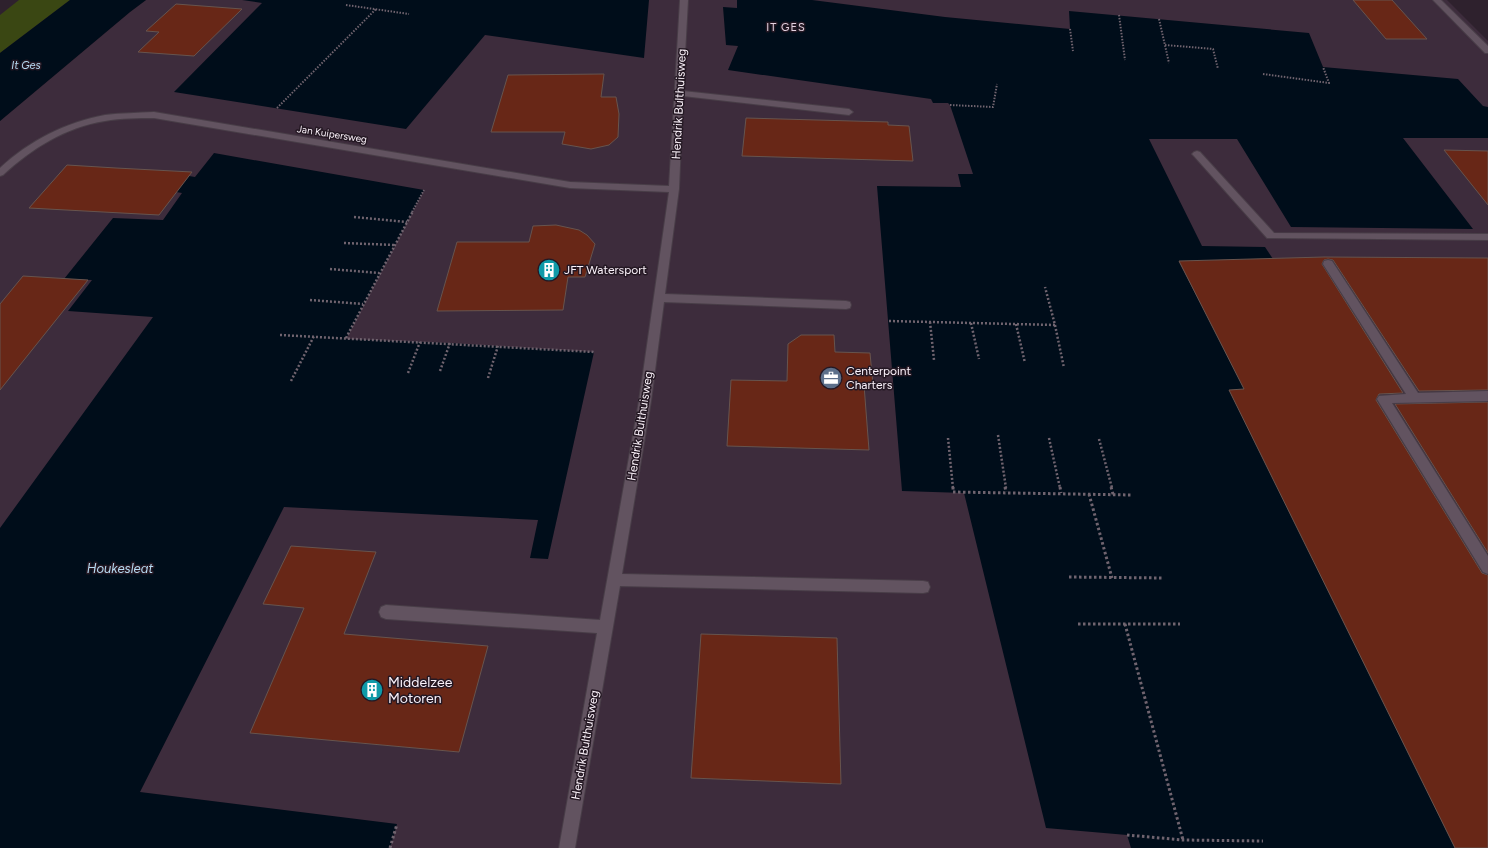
<svg xmlns="http://www.w3.org/2000/svg" width="1488" height="848" font-family="Figtree,sans-serif">
<style>
.built{fill:#3d2c3c}
.green{fill:#3a4713}
.water{fill:#000d1a}
.building{fill:#682717;stroke:#67544e}
.lines{fill:none;stroke-linecap:round;stroke-linejoin:round}
.minor-casing{stroke:#483d47;stroke-width:2}
.path-far2{stroke:#70646f;stroke-width:2;stroke-dasharray:1.5 1.5;stroke-linecap:butt}
.path-far1{stroke:#70646f;stroke-width:2.5;stroke-dasharray:2 2;stroke-linecap:butt}
.path{stroke:#70646f;stroke-width:3;stroke-dasharray:2.5 2.5;stroke-linecap:butt}
.minor{fill:#625360;fill-rule:evenodd}
.labels{text-anchor:middle;dominant-baseline:central;stroke-width:3;stroke-linejoin:round;paint-order:stroke}
.far-street-label{font-size:10px;fill:#fbf2fa;stroke:#241823}
.far-neighbourhood-label{font-size:11px;letter-spacing:1px;fill:#e4d3e2;stroke:#241823}
.far-water-label{font-size:11px;font-style:italic;fill:#b6daf2;stroke:#241823}
.street-label{font-size:12px;fill:#fbf2fa;stroke:#241823}
.poi-label{font-size:12px;fill:#fbf2fa;stroke:#241823;text-anchor:start}
.water-label{font-size:13px;font-style:italic;fill:#b6daf2;stroke:#241823}
.near-poi-label{font-size:14px;fill:#fbf2fa;stroke:#241823;text-anchor:start}
</style>
<rect width="100%" height="100%" fill="#2e212d"/>
<path class="built" d="M146,0H1447L1488,41V848H0V121L130,12Z"/>
<path class="green" d="M19,0H70L0,53V15Z"/>
<path class="water" d="M70,0H146L130,12L0,121V53Z
M242,0H649L644,58L485,35L406,129L174,92L262,3Z
M737,0H812L945,17L1070,29L1069,11L1309,33L1323,67L1458,79L1483,106L1488,107V138H1403L1473,229L1291,227L1237,139H1149L1202,246L1265,247L1273,259L1179,262L1242,384L1318,387L1229,390L1455,848H1131L1127,835L1046,828L964,493L902,491L877,186L961,187L958,174H973L950,105L948,103H933L931,99L728,70L738,46L726,45L723,7L737,8Z
M214,153L424,190L346,339L450,343L594,352L548,559L530,558L538,520L284,507L140,792L397,824L390,848H0V528L153,317L68,311L92,280L64,279L113,218L163,220L182,193L176,192L189,176L195,177Z"/>
<path class="building" d="M1353,0H1392L1427,39H1386Z
M176,4L242,9L194,56L138,52L159,32L146,31Z
M604,74L601,97H616L619,114L618,137L609,145L591,149L562,144L565,132H491L508,75Z
M746,118L888,122V125L909,126L913,161L742,156Z
M1444,150L1488,151V205Z
M67,165L116,168L192,172L159,215L29,208Z
M556,225L579,230L587,235L595,244L585,277H568L563,310L437,311L457,242H529L533,226Z
M1324,257L1488,258V390L1419,391L1333,260L1328,259L1324,260L1322,264L1403,393L1379,394L1376,400L1482,573L1488,575V848H1455L1229,390L1244,389L1179,261Z
M23,276L88,280L0,390V304Z
M801,335H834L835,352L870,353L873,385H864L869,450L727,446L731,380L787,381L788,344Z
M1488,402V553L1395,404Z
M291,546L376,552L344,634L488,646L459,752L250,733L304,608L263,604Z
M701,634L837,638L841,784L691,778Z"/>
<g class="lines">
<g class="minor-casing">
<path id="minor" d="M680,0H688L683,91L849,109L853,112L849,115L683,96L679,189L665,294L846,301L850,302L851,305L850,308L846,309L664,302L651,401L622,574L923,581L928,582L930,587L928,592L923,593L620,586L575,848H559L597,633L386,619L381,617L379,612L381,607L386,605L600,620L639,401L669,192L570,188L154,118C138,118 121,118 105,121C66,127 31,149 3,175L0,176V168C29,141 66,122 105,115C121,113 138,113 154,112L570,182L669,186Z
M1433,0H1441L1488,46V53H1485Z
M1197,151L1200,152L1274,233L1488,234V240L1267,238L1194,156L1192,154L1194,152Z
M1328,260L1332,261L1418,393L1488,391V401L1392,403L1488,556V574L1483,572L1377,399L1379,396L1406,394L1323,264L1324,261Z"/>
</g>
<path class="path-far2" d="M346,5L409,14
M1119,15L1125,60
M1159,19L1169,63
M1070,29L1073,51
M1165,45L1213,49L1218,69
M1263,74L1329,83L1323,67
M950,105L993,107L997,84
M277,108L376,9
M412,212L424,190"/>
<path class="path-far1" d="M354,217L407,222
M344,243L394,245
M330,269L379,273
M310,300L363,304
M889,321L1055,325L1045,287
M930,322L934,360
M971,323L979,359
M1016,324L1025,363
M1055,325L1064,368
M280,335L594,352
M346,338L413,211
M440,371L450,343
M408,373L420,342
M488,378L498,346
M291,381L314,336
M998,435L1006,488
M948,438L953,488
M1049,438L1060,488
M1099,439L1112,488"/>
<path class="path" d="M953,487V492L1131,495
M1005,487L1006,492
M1060,487L1061,493
M1111,487L1113,494
M1089,494L1112,578
M1069,577L1164,578
M1078,624H1180
M1125,624L1183,840
M1127,835L1183,840L1263,841
M390,848L397,824"/>
<use href="#minor" class="minor"/>
</g>
<defs>
<g id="building-disc" transform="scale(1.15)"><circle r="9.5" fill="#0f9aa8" stroke="#241823"/><path d="M-4-6H4V6H1V3H-1V6H-4ZM-2.5-4.3h1.7v1.8h-1.7ZM.8-4.3h1.7v1.8H.8ZM-2.5-1h1.7V.8h-1.7ZM.8-1h1.7V.8H.8Z" fill="#fff"/></g>
<g id="office-disc" transform="scale(1.15)"><circle r="9.5" fill="#5c6f8a" stroke="#241823"/><path d="M-6-3h4V-5.5h4V-3h4V5H-6ZM-1-4.5V-3h2v-1.5ZM-6 0V1H6V0Z" fill="#fff"/></g>
</defs>
<g fill-rule="evenodd">
<use href="#building-disc" x="549" y="270"/>
<use href="#office-disc" x="831" y="378"/>
<use href="#building-disc" x="372" y="690"/>
</g>
<g class="labels">
<g class="far-street-label">
<text transform="translate(332 134) rotate(9)">Jan Kuipersweg</text>
</g>
<g class="far-neighbourhood-label">
<text x="786" y="27">IT GES</text>
</g>
<g class="far-water-label">
<text x="26" y="65">It Ges</text>
</g>
<g class="street-label">
<text transform="translate(679 104) rotate(-87)">Hendrik Bulthuisweg</text>
<text transform="translate(640 426) rotate(-81)">Hendrik Bulthuisweg</text>
<text transform="translate(585 745) rotate(-80)">Hendrik Bulthuisweg</text>
</g>
<g class="poi-label">
<text x="564" y="270">JFT Watersport</text>
<text x="846" y="371">Centerpoint<tspan x="846" dy="14">Charters</tspan></text>
</g>
<g class="water-label">
<text x="120" y="568">Houkesleat</text>
</g>
<g class="near-poi-label">
<text x="388" y="682">Middelzee<tspan x="388" dy="16">Motoren</tspan></text>
</g>
</g>
</svg>
